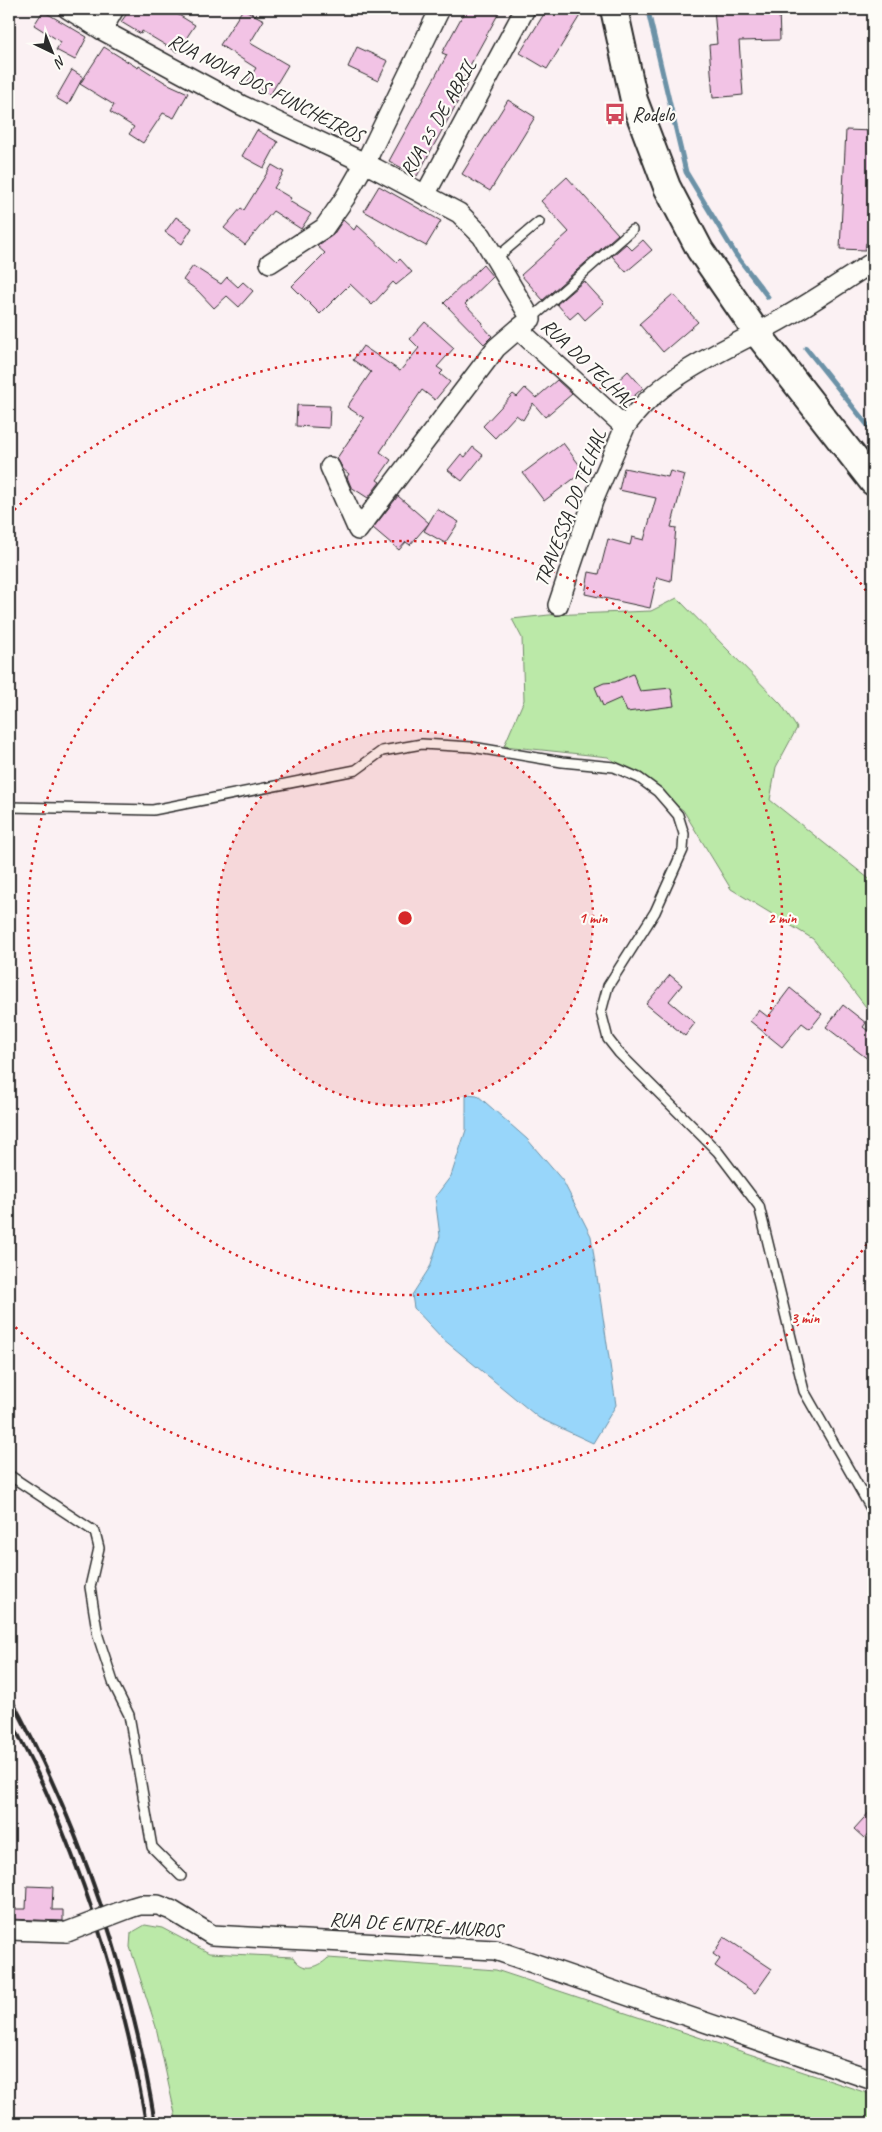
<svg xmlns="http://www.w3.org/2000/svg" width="882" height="2132" font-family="Caveat,sans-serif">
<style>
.green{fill:#bbe9a8;stroke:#738a6a}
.water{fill:#98d6fa;stroke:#6c92a7}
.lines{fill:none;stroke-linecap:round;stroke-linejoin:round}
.stream{stroke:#6c92a7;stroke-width:5}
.building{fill:#f2c3e5;stroke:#2b2b2b}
.lane-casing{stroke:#2b2b2b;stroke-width:12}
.street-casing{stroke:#2b2b2b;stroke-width:22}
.secondary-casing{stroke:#2b2b2b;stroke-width:30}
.lane{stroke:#fdfcf7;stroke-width:9}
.street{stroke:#fdfcf7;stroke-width:19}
.secondary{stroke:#fdfcf7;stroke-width:26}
.rail{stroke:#2b2b2b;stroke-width:4}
.street-bridge-casing{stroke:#2b2b2b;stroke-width:22;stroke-linecap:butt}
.street-bridge{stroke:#fdfcf7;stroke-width:19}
.ring{fill:none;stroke:#d62828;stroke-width:2.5;stroke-dasharray:2.5 5}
.labels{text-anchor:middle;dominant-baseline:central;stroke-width:4.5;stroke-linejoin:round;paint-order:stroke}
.street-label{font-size:20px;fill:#2b2b2b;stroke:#fdfcf7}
.poi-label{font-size:20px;fill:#2b2b2b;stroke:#fdfcf7;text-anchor:start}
.centre{fill:#d62828;stroke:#fdfcf7;stroke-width:2.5}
.ring-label{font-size:15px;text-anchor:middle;font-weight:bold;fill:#d62828;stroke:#fdfcf7;stroke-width:4.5;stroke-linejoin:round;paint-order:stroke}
</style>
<rect width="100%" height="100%" fill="#fbf1f3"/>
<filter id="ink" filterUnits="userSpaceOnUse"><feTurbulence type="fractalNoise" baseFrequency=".02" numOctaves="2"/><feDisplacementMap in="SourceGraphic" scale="10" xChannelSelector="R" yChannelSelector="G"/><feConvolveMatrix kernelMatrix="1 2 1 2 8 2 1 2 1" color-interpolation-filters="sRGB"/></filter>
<g filter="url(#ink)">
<path class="green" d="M677,598L781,704L797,728L776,767L770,800L873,882V1016L813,939L731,889L683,810L608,757L504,746L524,700L522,638L512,619L549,615L651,611Z
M145,1925L162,1928L209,1953L293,1957C302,1972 317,1969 328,1958L496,1970L873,2095V2123H177L156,2027L130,1947L131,1933Z"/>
<path class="water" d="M466,1094L477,1095L527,1139L563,1181L591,1236L616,1405L593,1443L539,1418L443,1339L414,1308L412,1295L430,1267L440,1236L435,1197L451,1176L466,1130Z"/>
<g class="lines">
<path class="stream" d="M648,11L686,172L736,255L768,297
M806,348L873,432"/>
</g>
<path class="building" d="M130,9H169L195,25L177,52L142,31L141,34L121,22Z
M243,9L264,20L250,43L288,65L270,95L247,82L256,68L220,45Z
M466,9H501L462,80L468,83L417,176L389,161L447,55L442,53Z
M547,9H584L547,69L520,53Z
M714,9H779L780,40L739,41L743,95L713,98L709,45L717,44Z
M43,11L87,37L75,60L56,50L61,42L34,25Z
M104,47L138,68L139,66L166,83L188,93L174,118L163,113L143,143L129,134L134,127L110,112L114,105L80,84Z
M357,47L388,61L378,81L348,67Z
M72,70L83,77L68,105L56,98Z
M508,100L535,117L490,191L462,174Z
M257,130L278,142L264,168L242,156Z
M846,130L873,131V243H866L865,250L840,249Z
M272,165L284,172L274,188L291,198L289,201L311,214L301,229L273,211L245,245L224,228L241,208L244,210Z
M567,177L618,234L543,300L521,275L569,232L541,201Z
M379,186L441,221L426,246L364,211Z
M176,217L192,228L182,244L165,232Z
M343,220L354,230L357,225L397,262L400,259L412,272L396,285L393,282L372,305L350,284L320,314L292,286L325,253L317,246L333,235Z
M643,240L652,250L626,272L612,256L626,244L632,250Z
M483,265L493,277L465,304L483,323L482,325L492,336L484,344L444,303Z
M193,266L221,284L227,277L238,287L243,282L253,291L239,307L227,296L214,308L198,291L183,280Z
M584,281L604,303L585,320L578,312L570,319L557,304Z
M673,294L698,322L663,352L639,324Z
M425,322L454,348L437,367L443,371L440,374L450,382L435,400L422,390L380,452L391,460L377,480L380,482L368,498L351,487L347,477L349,474L343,469L337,458L364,418L347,407L371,372L353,360L363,346L400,371L419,348L410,339Z
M628,371L643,388L627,402L613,385Z
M557,380L572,394L545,417L533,403L523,420L516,415L495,438L483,426L513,394L517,397L525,388L536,398Z
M297,405L330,406L329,428L296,426Z
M563,443L584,471L544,501L523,473Z
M473,447L483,455L462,481L448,470L461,454L465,457Z
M624,468L668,477L670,471L685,475L671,527L676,528L671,581L657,577L650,608L585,594L589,572L599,574L608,539L630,545L632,537L644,540L656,498L619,490Z
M398,496L429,523L410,545L406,542L399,550L373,528Z
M437,509L459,522L445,543L424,531Z
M633,674L640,691L671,688L674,706L627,712L621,698L603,706L595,687L604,683L615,682Z
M670,975L682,985L669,1001L695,1023L685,1036L646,1004Z
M790,988L822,1014L810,1029L802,1023L782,1047L750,1021L759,1010L768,1017Z
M843,1005L866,1023L863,1027L873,1035V1063L826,1027Z
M873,1808V1828L864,1838L854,1829Z
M27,1886L53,1887L52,1910H63V1921L9,1919V1909H26Z
M724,1937L772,1969L755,1993L715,1966L720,1959L713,1954Z"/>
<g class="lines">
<g class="lane-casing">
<path id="lane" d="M495,259L539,222
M531,319L632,230
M9,807L153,810L356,770L382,751L422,744L472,747L562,762L614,767L639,778L658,792L678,815L684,834L683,850L655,912L608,986L601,1012L608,1039L619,1053L718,1152L759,1206L804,1391L873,1512
M9,1475L95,1532L99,1548L90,1587L98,1636L114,1685L129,1715L152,1847L181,1876"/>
</g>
<g class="street-casing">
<path id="street" d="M68,9L102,30L241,105L365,163L459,213L482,236L531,319L518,329
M102,30L114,9
M425,195L525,9
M270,263L324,228L345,198L365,163L440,9
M330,467L358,530L496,348L518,329L625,427C657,381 708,358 756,333C797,313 835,286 873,262
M558,605L593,501L625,427
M130,1908L140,1905H158L171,1910L212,1935L495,1950L873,2080
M9,1930L67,1932"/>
</g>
<g class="secondary-casing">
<path id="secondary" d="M614,9L634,100L667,187L700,250L757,333L873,482"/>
</g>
<use href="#lane" class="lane"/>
<use href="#street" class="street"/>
<use href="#secondary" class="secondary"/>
<path class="rail" d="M9,1695C81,1827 131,1975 155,2123
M9,1715C21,1742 35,1767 47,1794C93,1899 127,2010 146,2123"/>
<g class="street-bridge-casing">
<path id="street-bridge" d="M67,1932L130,1908"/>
</g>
<use href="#street-bridge" class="street-bridge"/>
</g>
</g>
<circle cx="405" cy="918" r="188" fill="#d62828" fill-opacity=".12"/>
<g class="ring">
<circle cx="405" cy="918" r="188"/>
<circle cx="405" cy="918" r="377"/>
<path d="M871 1238A565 565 0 0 1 9 1321M9 515A565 565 0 0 1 871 598"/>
</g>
<defs>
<g id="bus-bare" transform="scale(1.725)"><path d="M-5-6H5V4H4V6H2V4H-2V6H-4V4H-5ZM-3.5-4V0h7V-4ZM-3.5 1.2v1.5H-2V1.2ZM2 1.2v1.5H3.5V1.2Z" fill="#d1495b" stroke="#fdfcf7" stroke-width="2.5" paint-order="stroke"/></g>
</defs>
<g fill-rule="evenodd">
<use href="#bus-bare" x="615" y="114"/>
</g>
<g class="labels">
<g class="street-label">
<text transform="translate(266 88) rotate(27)">RUA NOVA DOS FUNCHEIROS</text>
<text transform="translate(438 118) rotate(-60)">RUA 25 DE ABRIL</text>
<text transform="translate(588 363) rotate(43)">RUA DO TELHAL</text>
<text transform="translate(570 508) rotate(-69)">TRAVESSA DO TELHAL</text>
<text transform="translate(416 1925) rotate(4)">RUA DE ENTRE-MUROS</text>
</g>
<g class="poi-label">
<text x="632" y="114">Rodelo</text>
</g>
</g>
<circle cx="405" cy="918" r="8" class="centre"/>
<g class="ring-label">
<text x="593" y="923">1 min</text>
<text x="782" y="923">2 min</text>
<text x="805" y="1323">3 min</text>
</g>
<rect width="882" height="2132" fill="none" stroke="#fdfcf7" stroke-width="30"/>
<rect x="15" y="15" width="852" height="2102" fill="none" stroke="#2b2b2b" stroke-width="2" filter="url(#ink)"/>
<g transform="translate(52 52) rotate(137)" stroke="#fdfcf7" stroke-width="4" paint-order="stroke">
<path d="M0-4L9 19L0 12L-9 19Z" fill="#2b2b2b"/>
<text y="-8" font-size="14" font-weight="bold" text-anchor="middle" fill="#2b2b2b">N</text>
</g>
</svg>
